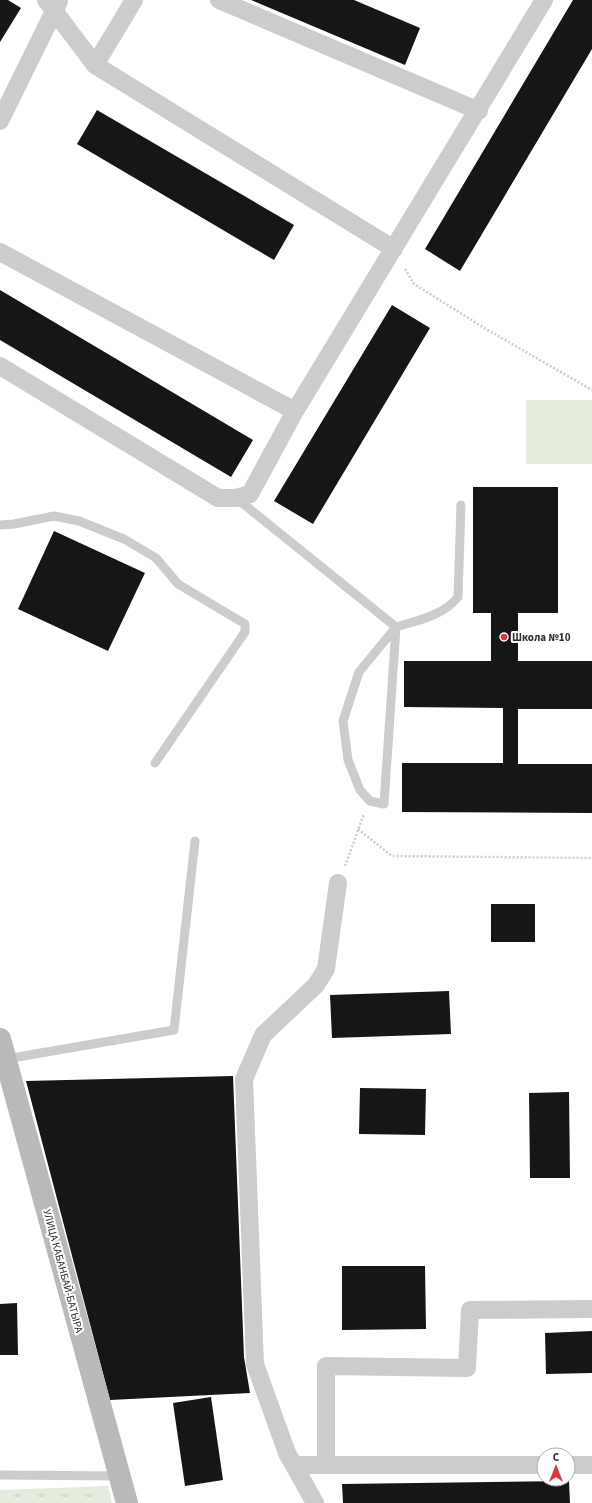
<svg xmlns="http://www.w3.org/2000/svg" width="592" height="1503" font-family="'Source Sans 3',sans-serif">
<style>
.grass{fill:url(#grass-tufts)}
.pitch{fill:#e5ecdd}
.building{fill:#161616}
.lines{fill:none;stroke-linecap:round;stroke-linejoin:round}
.path{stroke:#ccc;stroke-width:2.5;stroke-dasharray:2 2;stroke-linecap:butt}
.lane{stroke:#ccc;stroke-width:9}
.street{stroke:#ccc;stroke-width:18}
.secondary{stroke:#b9b9b9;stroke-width:22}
.poi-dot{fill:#e4333e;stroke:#fff;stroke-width:1.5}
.labels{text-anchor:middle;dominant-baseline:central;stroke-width:4;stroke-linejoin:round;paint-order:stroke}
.poi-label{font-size:11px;font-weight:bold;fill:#2f2f2f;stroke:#fff;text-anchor:start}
.street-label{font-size:11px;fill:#2f2f2f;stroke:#fff}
</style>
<defs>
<pattern id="grass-tufts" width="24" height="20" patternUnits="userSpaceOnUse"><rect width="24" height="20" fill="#e5ecdd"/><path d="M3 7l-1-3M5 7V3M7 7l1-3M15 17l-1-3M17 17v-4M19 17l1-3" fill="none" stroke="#c5cbbe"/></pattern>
</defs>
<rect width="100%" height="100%" fill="#fff"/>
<path class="grass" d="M108,1486L112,1503H0V1490Z"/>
<path class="pitch" d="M526,400H592V464H526Z"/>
<path class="building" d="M0,0H8L21,8L0,42Z
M251,0H354L420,28L405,65Z
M573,0H592V49L460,271L425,249Z
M97,110L294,225L274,260L77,144Z
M0,290L253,440L231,477L0,340Z
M392,305L430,328L313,524L274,501Z
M473,487H558V613H518V661H592V709H518V764H592V813L402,812V763H503V708L404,707V661H491V613H473Z
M54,531L145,573L108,651L18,609Z
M491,904H535V942H491Z
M449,991L451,1034L332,1038L330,995Z
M233,1076L244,1357L250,1393L110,1400L26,1081Z
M360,1088L426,1089L425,1135L359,1134Z
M569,1092L570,1178H530L529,1093Z
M342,1266H425L426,1329L342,1330Z
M17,1303L18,1355H0V1304Z
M592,1331V1373L546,1374L545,1333Z
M211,1397L223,1480L185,1486L173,1403Z
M569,1481L570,1503H343L342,1484Z"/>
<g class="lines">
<path class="path" d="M405,269L414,284L486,329L592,390
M358,829L392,856L592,858
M345,866L364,814"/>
<path class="lane" d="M236,498L396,627C418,620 443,616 458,597L461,505
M0,525L14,524L54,516L79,521L124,539L156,558L178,584L245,624V632L155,763
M396,627L384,804L370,801L360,790L348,760L343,721L359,672Z
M6,1059L174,1030L195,841
M0,1475L119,1476"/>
<path class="street" d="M46,0L95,65L394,249
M219,0L479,111
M95,65L134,0
M0,121L59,1
M0,252L295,411
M0,366L218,498H236L250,494L295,411L544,0
M294,1465H544
M326,1465V1366L467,1368L470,1310L592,1309
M568,1465H592
M315,1503L287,1453L255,1364L244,1079L263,1035L316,985L326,969L338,883"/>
<path class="secondary" d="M0,1039L127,1503"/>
</g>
<circle class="poi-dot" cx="504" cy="637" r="4"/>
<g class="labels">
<g class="poi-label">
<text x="512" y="637">Школа №10</text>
</g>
<g class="street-label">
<text transform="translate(63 1271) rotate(75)">УЛИЦА КАБАНБАЙ-БАТЫРА</text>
</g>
</g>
<g transform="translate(556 1467)"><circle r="19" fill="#ffffff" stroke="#acacac"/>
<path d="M0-3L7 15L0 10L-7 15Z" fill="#e4333e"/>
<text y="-6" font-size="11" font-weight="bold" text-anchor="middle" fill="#2f2f2f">С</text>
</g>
</svg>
